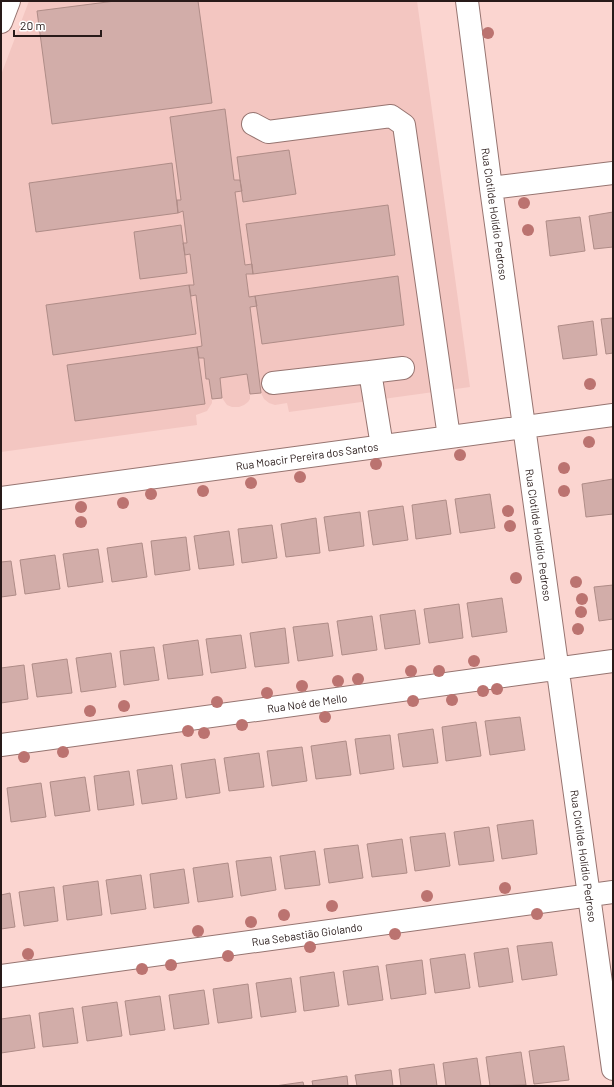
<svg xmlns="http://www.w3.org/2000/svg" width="614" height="1087" font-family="Barlow,sans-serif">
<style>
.built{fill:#f3c6c1}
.building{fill:#d2ada9;stroke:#af8c87}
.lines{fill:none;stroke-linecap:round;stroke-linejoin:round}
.minor-casing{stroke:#967470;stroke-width:24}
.minor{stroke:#fff;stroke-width:22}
.tree{fill:#bb7370}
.labels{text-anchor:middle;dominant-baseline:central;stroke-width:3.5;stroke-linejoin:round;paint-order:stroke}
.street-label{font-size:11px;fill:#281a19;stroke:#fff}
</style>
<rect width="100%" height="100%" fill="#fbd5d0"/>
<path class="built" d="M29,1H417L470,387L289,412L287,403L275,405L269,403L264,399L261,393L250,394V399L248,402L244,405L239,407H232L227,405L222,398L212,399V403L207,411L196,415L197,425L1,452V75Z"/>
<path class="building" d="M115,1H198L212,103L52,124L37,11Z
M225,109L234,180H240L242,191L235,192L245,265L252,264L253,274H246L249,297L255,296L257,306L250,307L261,393L250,394L247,374L220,378L222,398L212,399L209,379H206L204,358H199L197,347L202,346L196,295L191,296L189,285H194L190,254L185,255L183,243H187L183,211L178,213L177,200H181L170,117Z
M289,150L296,194L243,202L237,157Z
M172,163L178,213L36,232L29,183Z
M388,205L395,255L253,274L246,224Z
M613,212V247L594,249L589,216Z
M580,217L585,251L550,256L546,221Z
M181,225L187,273L140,279L134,232Z
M398,276L404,325L262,344L255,296Z
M189,285L196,334L53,355L46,305Z
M613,318V353L606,354L601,319Z
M593,321L597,355L563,359L558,326Z
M197,347L205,404L75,421L67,365Z
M613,479V514L586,517L582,484Z
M490,494L495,528L460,533L455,499Z
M446,500L451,534L416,539L412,505Z
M403,506L408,540L373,545L368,511Z
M360,512L364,546L329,551L324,517Z
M316,518L320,553L286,557L281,524Z
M272,525L277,558L242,563L238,529Z
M229,531L234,565L199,569L194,536Z
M186,537L190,570L155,575L151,541Z
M142,543L147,577L112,582L107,548Z
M98,549L103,582L68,587L63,554Z
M55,555L60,589L25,594L20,560Z
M11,561L16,595L1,597V562Z
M613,585V619L599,621L594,587Z
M502,598L507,632L472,637L467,603Z
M459,604L463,638L429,643L424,609Z
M415,610L420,644L385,649L380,615Z
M372,616L377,650L342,655L337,621Z
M328,623L333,656L298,661L293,627Z
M285,628L289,663L255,667L250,633Z
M241,635L246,668L211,673L206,639Z
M198,640L203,675L168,679L163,645Z
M154,647L159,680L124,685L120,651Z
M111,653L116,687L81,692L76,658Z
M67,659L72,693L37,697L32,664Z
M24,665L28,699L1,703V668Z
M520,717L525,750L490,755L485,721Z
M476,722L481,756L446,761L442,727Z
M433,729L438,763L403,767L398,734Z
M390,735L394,769L360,774L355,739Z
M346,741L351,775L316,779L311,746Z
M302,747L307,781L272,786L267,751Z
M259,753L264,787L229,791L224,758Z
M215,759L220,793L186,798L181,764Z
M172,765L177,799L142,804L137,770Z
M129,771L134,805L98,810L94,776Z
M85,777L90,811L55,816L50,782Z
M41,783L46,817L11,822L7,788Z
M533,820L537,854L502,859L497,825Z
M489,827L494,861L459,865L454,832Z
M445,833L450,866L415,871L410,837Z
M402,839L407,873L372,877L367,844Z
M358,845L363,878L329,883L324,849Z
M315,851L320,885L285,889L280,856Z
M271,857L276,890L241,896L236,861Z
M228,863L233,897L198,902L193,868Z
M184,869L189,903L154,908L150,874Z
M141,875L146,909L111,914L106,880Z
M98,881L102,915L67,920L63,886Z
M54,887L58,921L24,926L19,892Z
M10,893L15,927L1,929V895Z
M552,942L557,975L522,980L517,946Z
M508,948L513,982L479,987L474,953Z
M465,954L470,988L435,993L430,959Z
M422,960L426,994L391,999L386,965Z
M378,966L383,1000L348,1005L343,971Z
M334,972L339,1006L304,1011L300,977Z
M291,978L296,1012L261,1017L256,983Z
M248,984L252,1018L218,1023L213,989Z
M204,990L209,1024L174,1029L169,995Z
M160,996L165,1030L130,1035L125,1001Z
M117,1002L122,1036L87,1041L82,1007Z
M73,1008L78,1043L43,1047L39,1013Z
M30,1015L35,1048L1,1053V1019Z
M564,1046L569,1080L534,1084L529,1051Z
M521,1052L526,1085L490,1086L486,1057Z
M477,1058L481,1086H446L443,1063Z
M434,1064L437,1086H401L399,1069Z
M391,1070L393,1086H357L355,1075Z
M347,1076L348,1086H313L312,1081Z
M303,1082L304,1086H275Z"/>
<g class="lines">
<g class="minor-casing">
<path id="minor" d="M467,1L491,188L613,1069
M1,22L9,1
M253,124L268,132L391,116L404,125L449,437
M491,188L613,173
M370,372L403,368
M273,383L370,372L382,446
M1,498L613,415
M1,745L613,661
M1,976L613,892"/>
</g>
<use href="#minor" class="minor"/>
</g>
<g class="tree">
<circle cx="488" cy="33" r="6"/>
<circle cx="524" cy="203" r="6"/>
<circle cx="528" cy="230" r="6"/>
<circle cx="590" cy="384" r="6"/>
<circle cx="589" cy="442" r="6"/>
<circle cx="460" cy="455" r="6"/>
<circle cx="376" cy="464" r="6"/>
<circle cx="564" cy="468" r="6"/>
<circle cx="300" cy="477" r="6"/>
<circle cx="251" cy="483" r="6"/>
<circle cx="203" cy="491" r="6"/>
<circle cx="564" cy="491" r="6"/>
<circle cx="151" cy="494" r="6"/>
<circle cx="123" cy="503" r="6"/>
<circle cx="81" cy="507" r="6"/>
<circle cx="508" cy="511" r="6"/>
<circle cx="81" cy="522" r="6"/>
<circle cx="510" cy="526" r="6"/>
<circle cx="516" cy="578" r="6"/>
<circle cx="576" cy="582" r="6"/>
<circle cx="582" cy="599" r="6"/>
<circle cx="581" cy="612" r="6"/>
<circle cx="578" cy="629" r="6"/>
<circle cx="474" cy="661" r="6"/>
<circle cx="411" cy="671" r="6"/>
<circle cx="439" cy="671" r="6"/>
<circle cx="358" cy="679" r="6"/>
<circle cx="338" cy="681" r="6"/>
<circle cx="302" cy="686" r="6"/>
<circle cx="497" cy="689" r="6"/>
<circle cx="483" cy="691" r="6"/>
<circle cx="267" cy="693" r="6"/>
<circle cx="452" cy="700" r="6"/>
<circle cx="413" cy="701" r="6"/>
<circle cx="217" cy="702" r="6"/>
<circle cx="124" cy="706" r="6"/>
<circle cx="90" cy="711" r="6"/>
<circle cx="325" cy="717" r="6"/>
<circle cx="242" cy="725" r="6"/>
<circle cx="188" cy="731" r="6"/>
<circle cx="204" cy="733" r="6"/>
<circle cx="63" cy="752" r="6"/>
<circle cx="24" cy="757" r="6"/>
<circle cx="505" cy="888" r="6"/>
<circle cx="427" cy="896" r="6"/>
<circle cx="332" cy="906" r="6"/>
<circle cx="537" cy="914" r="6"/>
<circle cx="284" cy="915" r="6"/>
<circle cx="251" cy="922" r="6"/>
<circle cx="198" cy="931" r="6"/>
<circle cx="395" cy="934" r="6"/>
<circle cx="310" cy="947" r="6"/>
<circle cx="28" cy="954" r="6"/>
<circle cx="228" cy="956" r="6"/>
<circle cx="171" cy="965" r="6"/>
<circle cx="142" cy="969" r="6"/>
</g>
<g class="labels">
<g class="street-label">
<text transform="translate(495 214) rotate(82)">Rua Clotilde Holídio Pedroso</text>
<text transform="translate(307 456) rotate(-8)">Rua Moacir Pereira dos Santos</text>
<text transform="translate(539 535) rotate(82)">Rua Clotilde Holídio Pedroso</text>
<text transform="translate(307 703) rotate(-8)">Rua Noé de Mello</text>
<text transform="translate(584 856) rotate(82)">Rua Clotilde Holídio Pedroso</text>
<text transform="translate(307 934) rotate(-8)">Rua Sebastião Giolando</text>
</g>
</g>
<rect width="614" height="1087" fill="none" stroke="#281a19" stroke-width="4"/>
<path d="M14 30v6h87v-6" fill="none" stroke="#281a19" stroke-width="2"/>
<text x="20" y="30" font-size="12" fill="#281a19" stroke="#ffffff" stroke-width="3" paint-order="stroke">20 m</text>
</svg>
